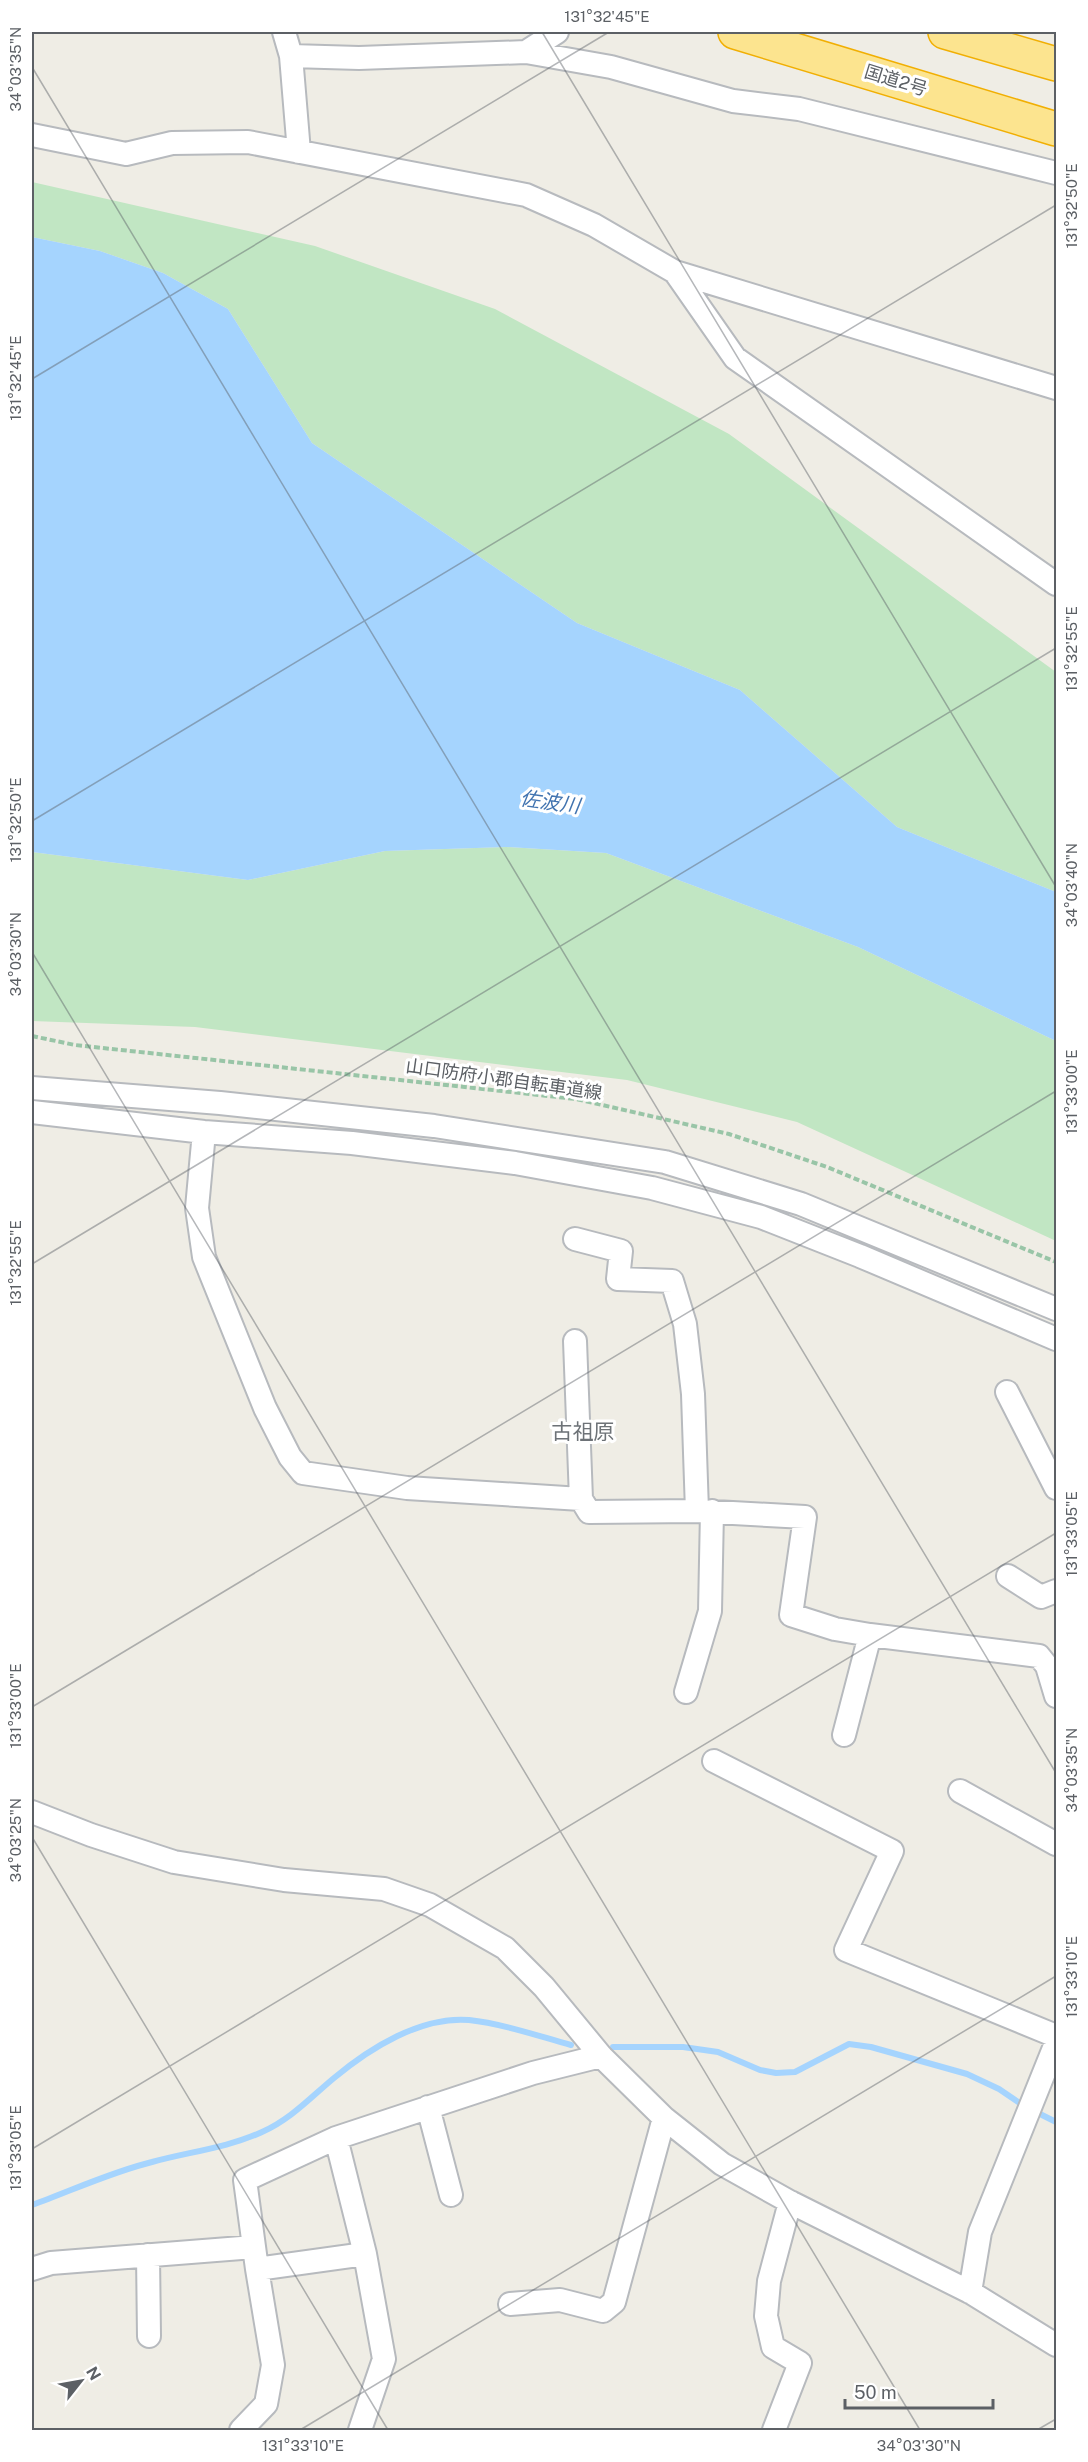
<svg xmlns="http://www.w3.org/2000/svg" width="1088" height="2462" font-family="'Public Sans','Noto Sans JP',sans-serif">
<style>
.green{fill:#c1e6c3}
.water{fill:#a5d4fe}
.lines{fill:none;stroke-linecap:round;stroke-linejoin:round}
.stream{stroke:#a5d4fe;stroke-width:6}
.street-casing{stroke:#b7babe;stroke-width:26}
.highway-casing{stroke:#f1af03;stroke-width:36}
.path{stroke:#99c5a7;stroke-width:4;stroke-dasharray:6 3;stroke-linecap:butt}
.street{stroke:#fff;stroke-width:22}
.highway{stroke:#fce48f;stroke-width:33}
.ticks{fill:none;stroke:#5c6065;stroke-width:1.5;stroke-opacity:0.45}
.labels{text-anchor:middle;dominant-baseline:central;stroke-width:6;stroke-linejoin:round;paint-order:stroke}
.street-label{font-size:18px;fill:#5c6065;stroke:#fff}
.water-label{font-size:20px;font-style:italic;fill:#4274b0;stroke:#fff}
.quarter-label{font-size:21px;fill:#6d7277;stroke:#fff}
.neatline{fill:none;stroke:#5c6065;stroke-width:2}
.ticks-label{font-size:15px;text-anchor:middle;fill:#5c6065}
</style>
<rect width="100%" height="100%" fill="#efede5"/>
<path class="green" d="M32,182L315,246L495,309L729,434L1056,672V892L897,827L740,690L577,623L312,443L228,309L163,273L100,251L32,237Z
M506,847L606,853L858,947L1056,1041V1241L797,1122L627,1080L195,1027L32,1021V852L248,880L385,851Z"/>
<path class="water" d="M32,237L100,251L163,273L228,309L312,443L577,623L740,690L897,827L1056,892V1041L858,947L606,853L506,847L385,851L248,880L32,852Z"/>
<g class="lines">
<path class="stream" d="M613,2047H683L718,2052L760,2070L776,2073L795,2072L849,2044L871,2047L967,2074L999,2089L1024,2106L1056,2122
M32,2205C71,2191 111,2172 152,2162C188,2152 227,2148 262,2132C290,2120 311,2097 334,2078C370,2048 421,2016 469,2020C504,2024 538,2036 571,2045"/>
<g class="street-casing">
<path id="street" d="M284,32L291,56L299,152
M526,52L557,32
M291,56L359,58L526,52L611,67L733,101L799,109L1056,173
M32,135L126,154L172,143L248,142L526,195L594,225L675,272L1056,388
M675,272L735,358L1056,584
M32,1088L220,1103L434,1126L665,1162L801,1204L1056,1309
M32,1112L204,1132L352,1143L515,1163L652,1188L761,1217L860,1256L1056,1339
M204,1132L197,1208L204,1257L265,1408L290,1457L303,1473L407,1488L581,1499
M575,1239L621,1251L618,1279L672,1281L685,1324L693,1394L697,1511
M575,1341L581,1499L589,1512L697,1511L805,1517L791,1615L835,1629L870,1635L1039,1656L1047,1666L1056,1696
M1007,1392L1056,1488
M1008,1576L1041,1597L1056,1591
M686,1692L710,1611L712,1511
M844,1735L870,1635
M714,1761L892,1851L846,1950L1056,2036
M960,1791L1056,1844
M32,1812L91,1835L174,1862L284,1880L384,1889L430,1905L505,1948L544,1987L601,2056L664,2118L722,2164L790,2202L970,2292L1056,2345
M428,2107L451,2195
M336,2138L365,2254L257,2269L245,2180L336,2138L533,2073L601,2056
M148,2255L149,2336
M32,2269L51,2263L254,2247
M970,2292L980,2232L1056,2043
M510,2304L560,2300L603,2311L614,2302L664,2118
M241,2430L266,2404L273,2365L257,2269
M360,2430L384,2359L365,2254
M774,2430L800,2363L773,2347L766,2316L769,2281L790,2202"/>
</g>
<g class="highway-casing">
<path id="highway" d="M735,32L1056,129
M945,32L1056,64"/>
</g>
<path class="path" d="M32,1036L75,1045L576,1099L729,1134L827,1167L1056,1262"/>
<use href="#street" class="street"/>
<use href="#highway" class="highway"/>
</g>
<path class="ticks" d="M542,32L1056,887M32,67L1056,1773M32,379L609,32M32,821L1056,205M32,952L920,2430M32,1264L1056,648M32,1707L1056,1091M32,1837L388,2430M32,2149L1056,1533M300,2430L1056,1976M1037,2430L1056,2419"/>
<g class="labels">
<g class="street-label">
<text transform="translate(896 80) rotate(17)">国道2号</text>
<text transform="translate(504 1079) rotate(8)">山口防府小郡自転車道線</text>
</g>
<g class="water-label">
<text transform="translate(550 802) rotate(8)">佐波川</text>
</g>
<g class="quarter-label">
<text x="583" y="1431">古祖原</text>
</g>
</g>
<rect width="1088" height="2462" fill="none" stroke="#ffffff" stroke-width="66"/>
<g transform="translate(81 2381) rotate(59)" stroke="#ffffff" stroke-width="4.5" paint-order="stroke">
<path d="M0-4.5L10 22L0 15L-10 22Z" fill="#5c6065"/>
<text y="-9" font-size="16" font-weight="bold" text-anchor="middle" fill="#5c6065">N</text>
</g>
<path d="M845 2399v9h148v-9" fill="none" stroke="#5c6065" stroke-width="3"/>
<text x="854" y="2399" font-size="18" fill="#5c6065" stroke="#ffffff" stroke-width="4.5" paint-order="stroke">50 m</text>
<rect x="33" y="33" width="1022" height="2396" class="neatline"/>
<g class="ticks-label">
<text x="607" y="22">131°32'45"E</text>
<text transform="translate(16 69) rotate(-90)" y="5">34°03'35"N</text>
<text transform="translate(1072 206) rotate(-90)" y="5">131°32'50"E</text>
<text transform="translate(16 378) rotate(-90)" y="5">131°32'45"E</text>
<text transform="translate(1072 649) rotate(-90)" y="5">131°32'55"E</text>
<text transform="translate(16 820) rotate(-90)" y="5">131°32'50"E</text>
<text transform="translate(1072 885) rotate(-90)" y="5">34°03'40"N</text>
<text transform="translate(16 954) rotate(-90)" y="5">34°03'30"N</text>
<text transform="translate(1072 1092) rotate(-90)" y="5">131°33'00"E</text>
<text transform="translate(16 1263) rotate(-90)" y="5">131°32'55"E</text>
<text transform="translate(1072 1534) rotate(-90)" y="5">131°33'05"E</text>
<text transform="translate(16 1706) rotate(-90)" y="5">131°33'00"E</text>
<text transform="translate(1072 1770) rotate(-90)" y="5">34°03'35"N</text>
<text transform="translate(16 1840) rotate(-90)" y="5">34°03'25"N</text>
<text transform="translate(1072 1977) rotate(-90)" y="5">131°33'10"E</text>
<text transform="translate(16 2148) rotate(-90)" y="5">131°33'05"E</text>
<text x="303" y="2451">131°33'10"E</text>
<text x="919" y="2451">34°03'30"N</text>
</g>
</svg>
